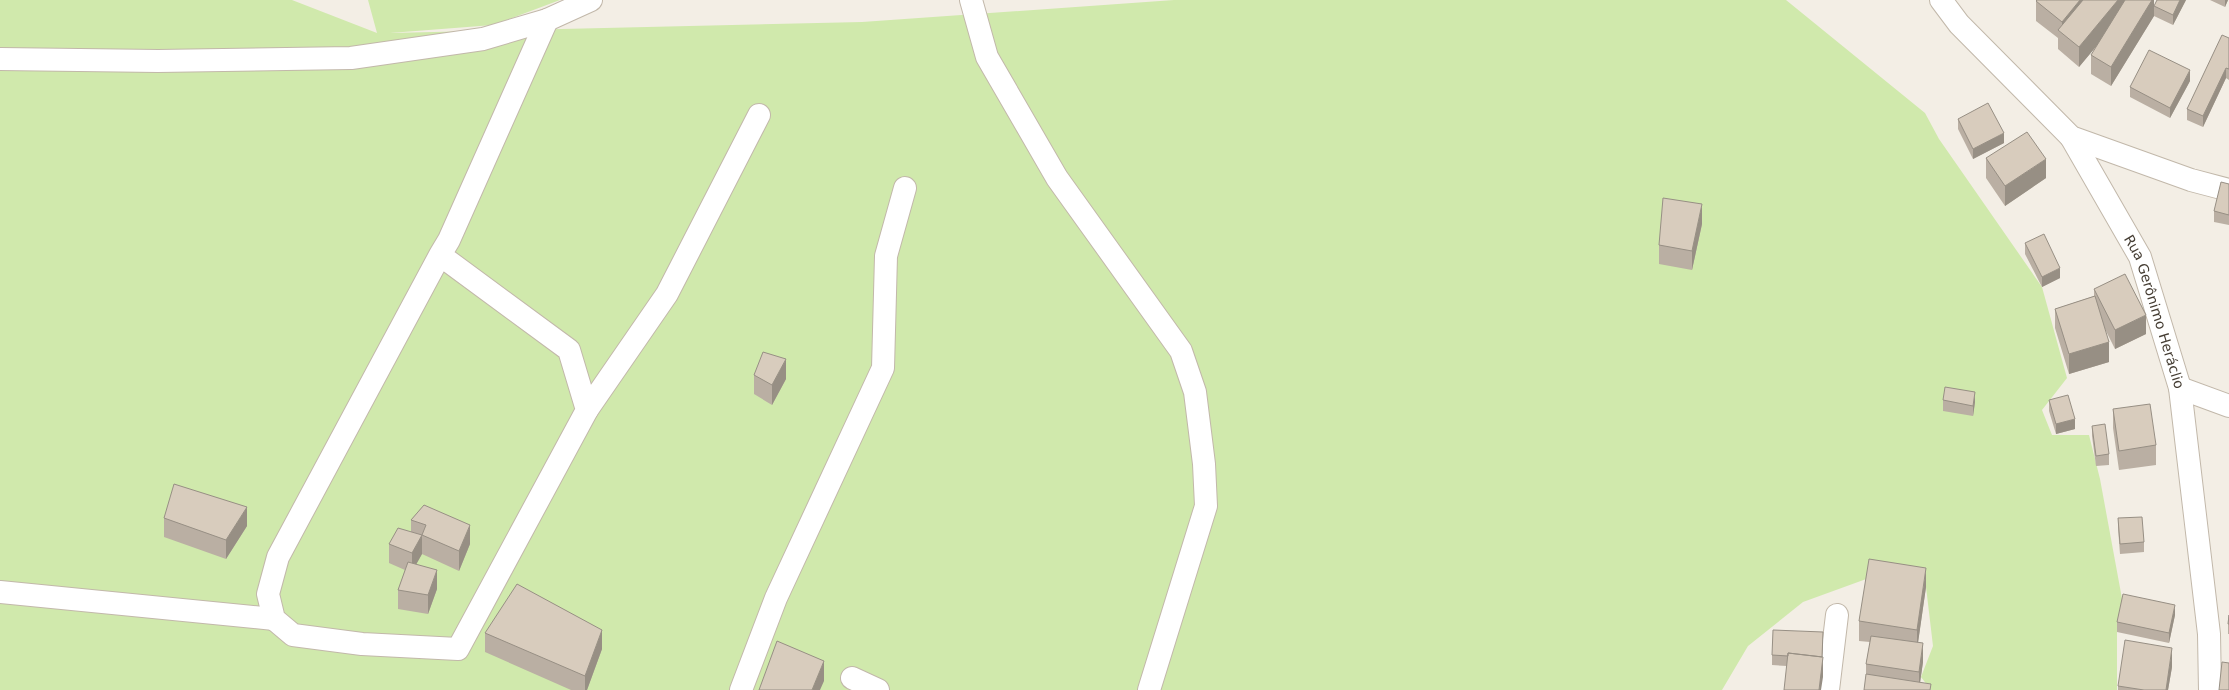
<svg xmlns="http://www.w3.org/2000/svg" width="2229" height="690" font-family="'DejaVu Sans',sans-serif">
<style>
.green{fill:#d0e9ac}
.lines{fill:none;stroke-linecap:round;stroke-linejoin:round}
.minor-casing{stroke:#c2b8aa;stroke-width:24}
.tertiary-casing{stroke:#c2b8aa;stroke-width:24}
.minor{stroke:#fff;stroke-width:22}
.tertiary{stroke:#fff;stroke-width:22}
.wall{fill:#baafa3}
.shaded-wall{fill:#978f84}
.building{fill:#d8ccbd;stroke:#978f84}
.labels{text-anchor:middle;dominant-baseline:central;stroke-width:4;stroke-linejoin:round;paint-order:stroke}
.street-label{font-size:14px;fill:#463e34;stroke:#fff}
</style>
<rect width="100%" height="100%" fill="#f3eee5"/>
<path class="green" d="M0,0H292L377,33L368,0H560L493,25L390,33L862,22L1174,0H1786L1925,113L1939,139L2042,287L2067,378L2042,410L2052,435H2089L2100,479L2123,604L2117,632V690H1931L1921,677L1933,646L1926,587L1869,578L1803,602L1748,646L1722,690H0Z"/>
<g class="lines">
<g class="minor-casing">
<g id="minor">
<path d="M971,0L987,57L1057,178L1181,351L1195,392L1204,464L1206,506L1149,690"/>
<path d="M0,59L158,61L351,58L483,39L547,20L591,0"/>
<path id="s1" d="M2071,137L2140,257L2180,388L2209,634L2210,690"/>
<path d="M440,255L569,350L587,410L458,649L362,644L293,635L274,619L268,594L278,557L440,255L449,240L547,20"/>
<path d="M2180,388L2229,406"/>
<path d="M587,410L667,294L759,115"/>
<path d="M0,592L274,619"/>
<path d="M852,678L878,690"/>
<path d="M741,690L776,598L883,368L886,256L905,188"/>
<path d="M1828,690L1837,615"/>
</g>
</g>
<g class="tertiary-casing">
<path id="tertiary" d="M1941,0L1959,24L2071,137L2191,180L2229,190"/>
</g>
<use href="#minor" class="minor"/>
<use href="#tertiary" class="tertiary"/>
</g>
<path class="wall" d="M2154,0V16L2111,86L2091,74V55L2098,44L2079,67L2058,49V38L2036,21V1Z
M2186,0L2173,25L2154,16V6Z
M2210,0H2228L2225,7Z
M2229,38V80L2226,78L2203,127L2187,120V109Z
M2190,81L2170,118L2130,97V87Z
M1958,119L2004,143L1973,159L1958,129Z
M1986,158L2046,178L2005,206L1986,178Z
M2229,184V225L2214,222V211Z
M1702,224L1692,270L1659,264V245Z
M2025,243L2060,278L2042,287L2025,254Z
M2094,289L2146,334L2115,349L2105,329L2109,362L2069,374L2055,328V309L2094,296Z
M754,375L786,379L772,405L754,394Z
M1943,400L1975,402L1973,416L1943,411Z
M2049,400L2075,429L2056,434L2049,411Z
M2113,409L2156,445V465L2119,470L2113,428Z
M2092,426L2109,454V465L2096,466L2092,436Z
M424,505L470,544L459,571L422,554V543V554L416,564L437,589L428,614L398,609V590L405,570L389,563V544L411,532V520Z
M164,518L247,526L226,559L164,537Z
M2118,518L2144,542V552L2120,554L2118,528Z
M1926,587L1918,642L1923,662L1920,682L1931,690L1866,674V664L1870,642L1859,641V621Z
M2175,615L2169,643L2117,632V622Z
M2229,615V634H2228V624Z
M485,633L602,649L587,690H571L485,652Z
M1823,642L1822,657L1823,677L1787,666L1772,665V655Z
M2172,667L2168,690H2118V686Z"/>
<path class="shaded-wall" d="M2080,0H2095L2062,33V22Z
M2118,0H2135L2079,67V47Z
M2152,0H2154V16L2111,86V67Z
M2180,0H2186L2173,25V15Z
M2225,0H2228L2225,7Z
M2226,68V78L2203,127V116Z
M2190,70V81L2170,118V108Z
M2004,133V143L1973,159V149Z
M2046,159V178L2005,206V186Z
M1702,204V224L1692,270V251Z
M2060,268V278L2042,287V277Z
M2146,315V334L2115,349V330Z
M2109,342V362L2069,374V354Z
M786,359V379L772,405V385Z
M1975,392V402L1973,416V406Z
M2075,419V429L2056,434V424Z
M247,507V526L226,559V540Z
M470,525V544L459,571V551Z
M422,535V554L412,572V553Z
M1926,568V587L1917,650V630Z
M437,570V589L428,614V595Z
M2175,605V615L2169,643V633Z
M602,630V649L587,690H585V676Z
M1823,632L1822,664L1823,657V677L1821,690H1819Z
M1923,643V662L1919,690V672Z
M2172,648V667L2168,690H2166Z
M824,661V681L820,690H812Z"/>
<path class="building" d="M2037,0H2080L2062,22L2036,1Z
M2083,0H2118L2079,47L2058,30Z
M2125,0H2152L2111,67L2091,55Z
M2157,0H2180L2173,15L2154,6Z
M2222,35L2229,38V69L2226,68L2203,116L2187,109Z
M2149,50L2190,70L2170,108L2130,87Z
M1988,103L2004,133L1973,149L1958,119Z
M2027,132L2046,159L2005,186L1986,158Z
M2221,182L2229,184V215L2214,211Z
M1663,198L1702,204L1692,251L1659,245Z
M2044,234L2060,268L2042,277L2025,243Z
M2125,274L2146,315L2115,330L2094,289Z
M2095,296L2109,342L2069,354L2055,309Z
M763,352L786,359L772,385L754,375Z
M1945,387L1975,392L1973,406L1943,400Z
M2068,395L2075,419L2056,424L2049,400Z
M2150,404L2156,445L2119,451L2113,409Z
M2105,424L2109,454L2096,456L2092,426Z
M174,484L247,507L226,540L164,518Z
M424,505L470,525L459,551L422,535L426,525L411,520Z
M2142,517L2144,542L2120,544L2118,518Z
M398,528L422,535L412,553L389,544Z
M1869,559L1926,568L1917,630L1859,621Z
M408,562L437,570L428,595L398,590Z
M517,584L602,630L585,676L485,633Z
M2123,594L2175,605L2169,633L2117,622Z
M2229,615V624H2228Z
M1773,630L1823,632L1822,657L1788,653V656L1772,655Z
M1871,636L1923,643L1919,672L1866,664Z
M2125,640L2172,648L2166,690H2144L2118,686Z
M777,641L824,661L812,690H759Z
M1788,653L1823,657L1819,690H1784Z
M2222,662L2229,663V690H2219Z
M1866,674L1931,684L1930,690H1864Z"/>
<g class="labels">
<g class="street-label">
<text stroke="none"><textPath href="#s1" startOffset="195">Rua Gerônimo Heráclio</textPath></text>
</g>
</g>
</svg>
